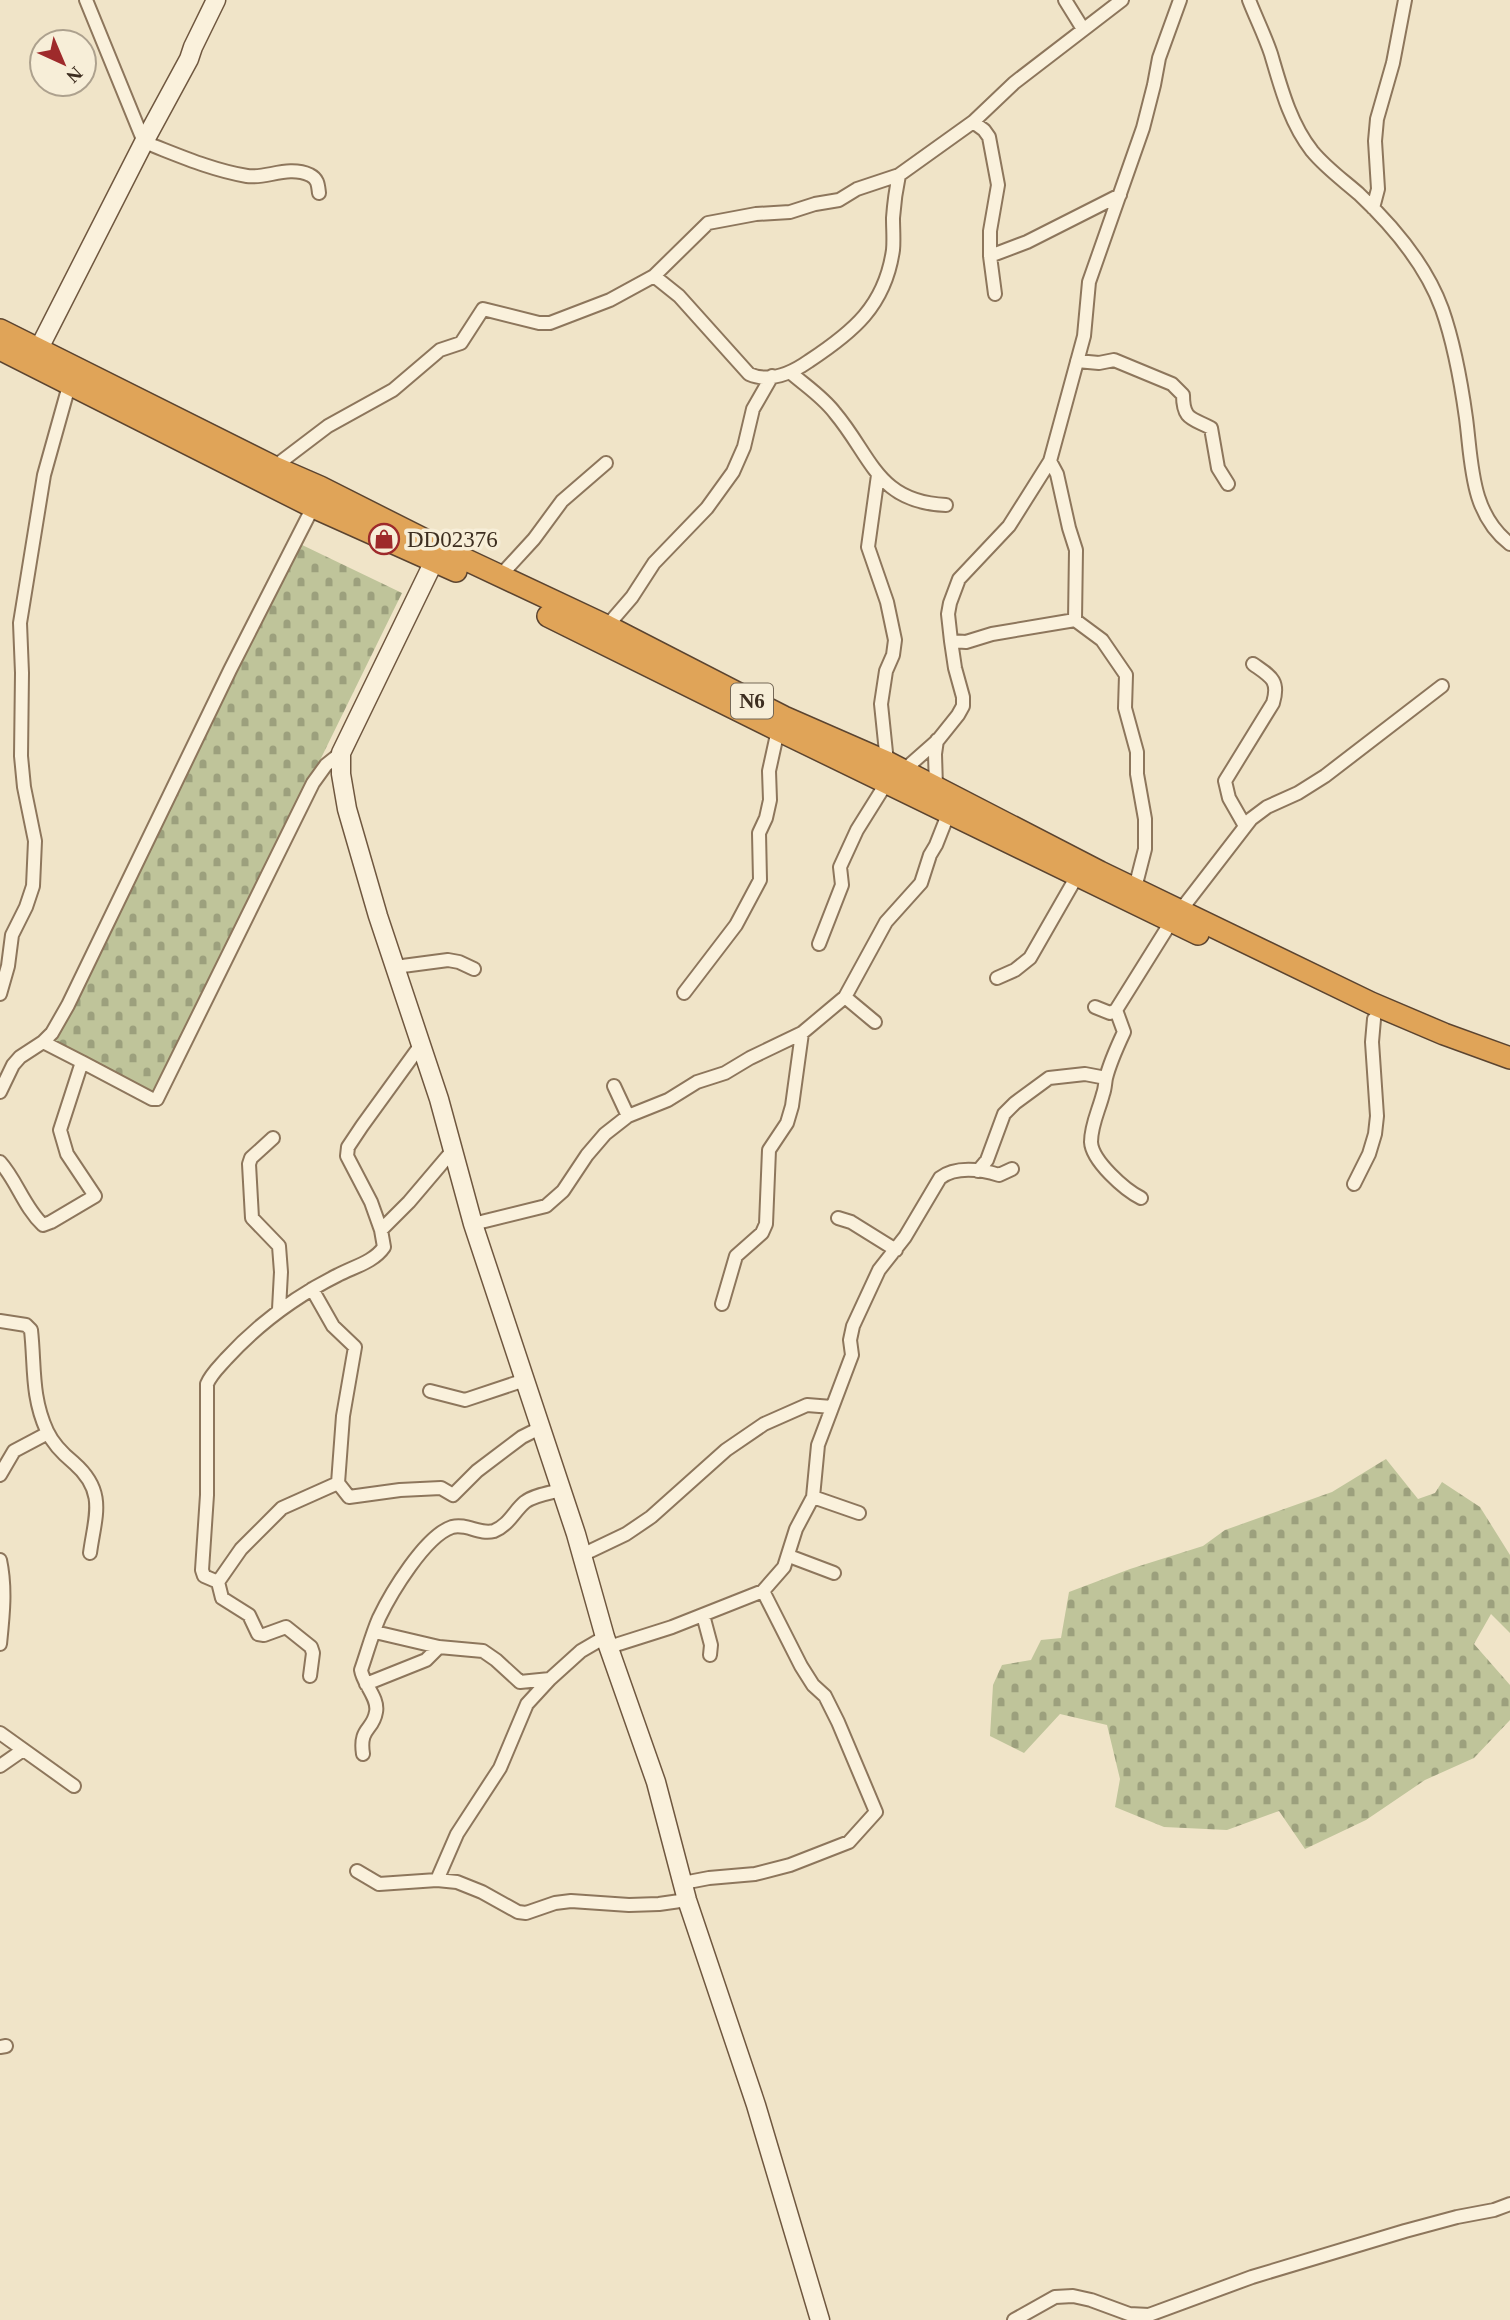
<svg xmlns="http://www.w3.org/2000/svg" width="1510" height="2320" font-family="'Times New Roman',serif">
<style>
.cemetery{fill:url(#cemetery-stones)}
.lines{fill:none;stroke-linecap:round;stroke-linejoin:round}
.street-casing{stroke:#8d765c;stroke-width:16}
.secondary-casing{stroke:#6f573f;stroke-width:21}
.highway-casing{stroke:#5b4430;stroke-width:24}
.street{stroke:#faf1dc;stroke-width:12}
.secondary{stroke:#faf1dc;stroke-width:18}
.highway{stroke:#e0a458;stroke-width:21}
.labels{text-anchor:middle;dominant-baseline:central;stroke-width:7;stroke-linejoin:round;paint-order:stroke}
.shield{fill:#f7eed8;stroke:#756857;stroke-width:2}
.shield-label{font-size:21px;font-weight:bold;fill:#3d2e20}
.poi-label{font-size:23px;fill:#3d2e20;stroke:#f7eed8;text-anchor:start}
</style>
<defs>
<pattern id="cemetery-stones" width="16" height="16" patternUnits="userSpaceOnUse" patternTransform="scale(1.75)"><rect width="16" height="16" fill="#bfc49a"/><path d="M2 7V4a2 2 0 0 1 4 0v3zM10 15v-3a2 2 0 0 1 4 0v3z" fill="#9ca07d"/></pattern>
</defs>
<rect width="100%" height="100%" fill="#f0e4c8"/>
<path class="cemetery" d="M298,543L402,593L151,1105L49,1051Z
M1386,1459L1418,1499L1435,1493L1442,1482L1480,1507L1510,1555V1633L1491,1614L1474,1644L1510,1685V1720L1474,1758L1425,1780L1366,1820L1305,1849L1279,1811L1227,1830L1164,1827L1115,1807L1120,1779L1107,1725L1060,1714L1024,1753L990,1736L993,1685L1002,1665L1031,1660L1041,1640L1061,1638L1069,1592L1130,1569L1203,1546L1225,1530L1332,1492Z"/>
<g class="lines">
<g class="street-casing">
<path id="street" d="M86,0L144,142C178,155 211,170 247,176C266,179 288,165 310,175C318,179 318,185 319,193
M1065,0L1083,29
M1249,0C1256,18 1265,36 1271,54C1281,88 1290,123 1312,151C1326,168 1343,180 1359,194C1393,226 1426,265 1442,309C1454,343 1461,382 1466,418C1472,463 1470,513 1510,544
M973,122L984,130L989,137L998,185L990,231V256L995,294
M1373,208L1378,189L1375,141L1377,119L1393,63L1405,0
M990,256L1027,242L1120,195
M654,276L679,296L749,374C769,383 792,373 809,361C853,332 885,306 893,250C894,240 893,229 893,218C894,204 896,189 899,175
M1077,361L1099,363L1114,360L1172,384L1183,395C1183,420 1192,418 1211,428L1218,468L1228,484
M791,373C806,386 823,397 835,413C872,457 877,502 946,505
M1050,461L1057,474L1069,528L1076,550L1075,620L1102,640L1126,675L1125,708L1137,752V774L1145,819V849L1135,888
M274,467L328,426L393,390L440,350L461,343L483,309L539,323H550L610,300L654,276L708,223L756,214L790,212L815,204L839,200L857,189L899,175L973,122L1014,83L1122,0
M878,475L868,547L887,602L895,640L893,655L886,671L881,704L887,762
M500,576L534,539L562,501L606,463
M607,626L632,597L654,563L707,508L733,472L744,447L753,409L772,376
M951,641L966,642L992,634L1075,620
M904,770L938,740L958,715L963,706V697L955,668L951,641L948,614L950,603L959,579L1009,526L1050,461L1084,336L1089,282L1143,128L1154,85L1159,58L1180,0
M936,787L935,754L937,740
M1245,826L1229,798L1225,781L1273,703C1280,680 1270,676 1253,664
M1180,911L1251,819L1267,807L1298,793L1325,776L1442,686
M819,944L842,885L840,867L857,830L887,782
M395,967L448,960L459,962L474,969
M997,978L1015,970L1030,958L1077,876
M684,993L736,925L760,880L759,833L766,818L770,800L769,771L778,730
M0,994L8,966L12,935L26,907L33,886L35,841L24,787L21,756L22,673L20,623L44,475L70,382
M845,997L886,922L921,883L930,855L936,845L949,812
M1095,1007L1110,1013L1116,1010L1171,922
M1116,1010L1124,1032C1117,1047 1110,1062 1106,1078C1105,1083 1105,1089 1103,1094C1099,1110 1091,1125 1091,1142C1092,1161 1125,1190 1141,1198
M43,1042L82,1062
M0,1092L13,1065L20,1057L43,1042L52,1033L68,1005L230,670L313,507
M628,1116L668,1100L697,1082L725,1073L750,1058L802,1033
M273,1138L251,1158L249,1164L252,1218L279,1246L281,1272L279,1309
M0,1162C17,1181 24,1207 43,1225L51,1222L95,1196L67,1154L60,1130L82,1062L152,1099H157L313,783L326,765L341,753
M978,1171L987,1160L1004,1114L1015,1103L1049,1078L1085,1074L1106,1078
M1354,1184L1369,1154L1375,1134L1377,1116L1372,1042L1374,1019
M838,1218L851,1222L896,1250
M473,1224L546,1206L563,1191L587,1155L605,1134L628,1116L614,1086
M381,1230L409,1202L454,1149
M312,1289L333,1326L355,1347L343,1416L338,1483L349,1497L400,1490L441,1488L453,1495L477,1471L522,1437L540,1428
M722,1304L736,1256L762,1233L766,1224L769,1150L787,1123L792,1106L802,1033L845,997L875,1022
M0,1321L26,1325L31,1330C35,1366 31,1396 47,1431C53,1444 63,1454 74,1463C107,1492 95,1516 90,1553
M430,1391L465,1400L525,1380
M0,1475L14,1451L48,1433
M813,1497L859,1513
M582,1555L626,1534L651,1517L726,1450L764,1424L807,1405L832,1407
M789,1556L834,1573
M0,1560C6,1588 3,1615 0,1644
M218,1582L204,1576L202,1570L207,1495V1384C211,1374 219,1367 226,1359C259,1323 294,1297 338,1275C353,1267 374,1262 384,1247L381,1230L371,1202L347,1156L348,1147L362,1126L420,1046
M703,1615L711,1645L710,1655
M375,1632L439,1647L483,1651L496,1660L520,1682L550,1679
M609,1647L672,1627L763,1591L784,1567L796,1529L813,1497L818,1445L852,1355L850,1340L853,1326L879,1270L905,1237L940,1178C955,1166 981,1169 999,1175L1012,1169
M310,1676L313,1653L311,1647L286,1627L264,1635L258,1634L249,1615L222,1598L218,1582L241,1549L282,1508L338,1483
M366,1684L426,1660L439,1647
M0,1733L74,1786
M363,1754C359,1727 373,1731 376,1712C379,1698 363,1684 361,1670C367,1653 372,1634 379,1618C391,1593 425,1536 452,1527C467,1523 479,1535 494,1531C509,1525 514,1511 525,1502C534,1495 550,1493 561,1490
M0,1766L23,1750
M357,1871L379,1884L437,1880L457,1882L482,1892L518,1912L526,1913L555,1903L571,1901L629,1905L659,1904L687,1900
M437,1880L457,1834L500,1768L527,1704L550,1679L581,1651L605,1637
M683,1883L709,1878L755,1874L790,1865L849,1842L876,1812L838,1722L825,1696L813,1685L801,1666L763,1591
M0,2047L6,2046
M1014,2320L1055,2297L1073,2296L1091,2300L1129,2314L1149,2315L1252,2277L1405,2231L1457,2217L1494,2210L1510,2204"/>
</g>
<g class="secondary-casing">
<path id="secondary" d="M32,362L144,142L189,59L193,47L216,0
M439,551L341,753V774L347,809L378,916L439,1099L473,1224L576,1534L605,1637L656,1782L687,1900L756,2105L820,2320"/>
</g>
<g class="highway-casing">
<path id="highway" d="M0,330L274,467L320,487L441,548L607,626L784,717L887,762L1100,872L1371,1003L1444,1034L1510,1058
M0,349L313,507L456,571
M548,616L778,730L1198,934"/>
</g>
<use href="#street" class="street"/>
<use href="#secondary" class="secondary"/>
<use href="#highway" class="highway"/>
</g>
<defs>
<g id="shop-ring" transform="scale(1.575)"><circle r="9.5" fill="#f7eed8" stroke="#9e2a2b" stroke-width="1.5"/><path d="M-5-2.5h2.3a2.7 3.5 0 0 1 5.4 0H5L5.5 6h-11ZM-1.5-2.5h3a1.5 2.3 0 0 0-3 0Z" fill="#9e2a2b"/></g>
</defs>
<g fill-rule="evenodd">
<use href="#shop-ring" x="384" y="539"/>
</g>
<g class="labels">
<rect class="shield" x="731" y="683.5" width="42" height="35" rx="5"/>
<g class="shield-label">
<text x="752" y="701">N6</text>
</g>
<g class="poi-label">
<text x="407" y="539">DD02376</text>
</g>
</g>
<g transform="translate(63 63) rotate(136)"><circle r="33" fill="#f7eed8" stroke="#ada18e" stroke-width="2"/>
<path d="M0-5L12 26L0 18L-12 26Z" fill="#9e2a2b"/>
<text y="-10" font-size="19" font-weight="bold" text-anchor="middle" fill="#3d2e20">N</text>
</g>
</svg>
